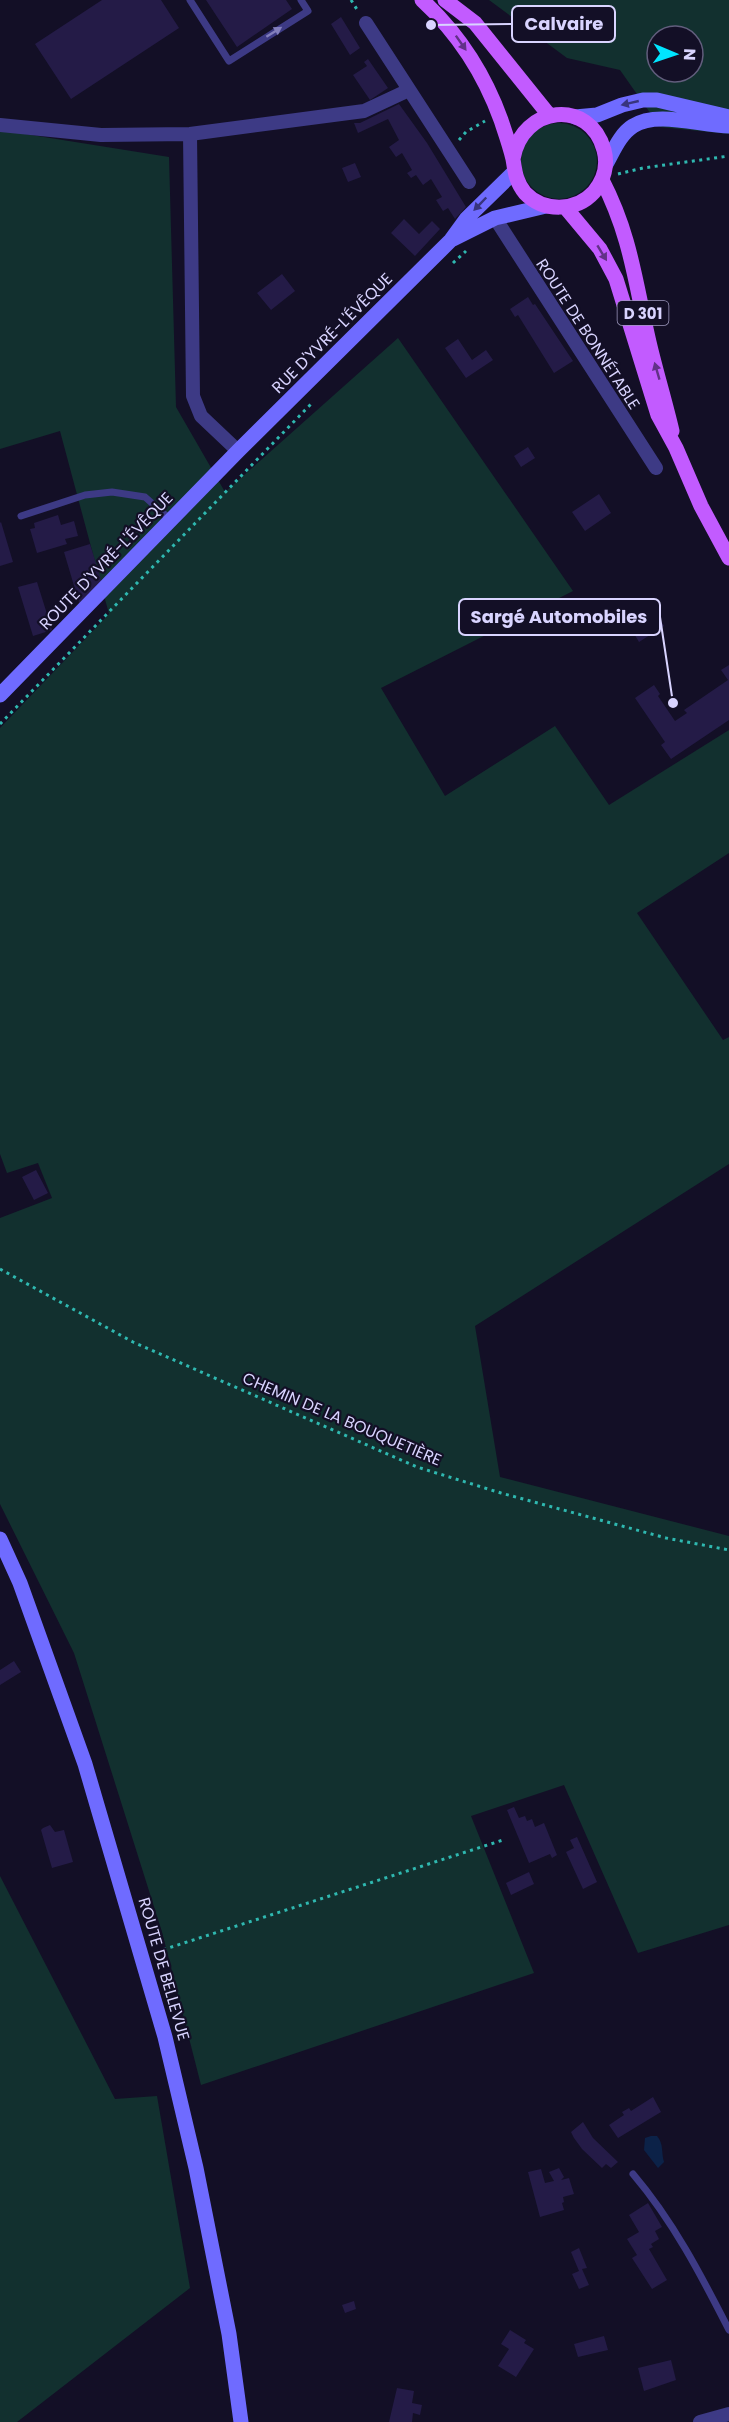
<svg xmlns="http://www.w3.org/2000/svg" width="729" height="2422" font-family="Poppins,sans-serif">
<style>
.green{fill:#12302f;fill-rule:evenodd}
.water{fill:#0c2248}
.building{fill:#241b47}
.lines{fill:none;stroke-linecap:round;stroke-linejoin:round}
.path{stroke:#2fb8b0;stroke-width:3;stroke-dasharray:3 4.5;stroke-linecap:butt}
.lane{stroke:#3d3a85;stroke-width:7}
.street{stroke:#3d3a85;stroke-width:14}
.secondary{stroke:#6f6bff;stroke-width:15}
.primary{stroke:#c25bff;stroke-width:15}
.oneway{fill:#837fbc}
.oneway2{fill:#623188}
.oneway3{fill:#38347d}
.labels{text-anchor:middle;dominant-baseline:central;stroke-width:4.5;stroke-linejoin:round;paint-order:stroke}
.shield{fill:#130f26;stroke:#9e99be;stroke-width:1.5}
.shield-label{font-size:15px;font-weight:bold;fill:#d9d4ff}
.street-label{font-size:16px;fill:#d9d4ff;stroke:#130f26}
.leader{fill:none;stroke:#d9d4ff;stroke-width:2}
.callout-dot{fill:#d9d4ff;stroke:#130f26;stroke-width:2}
.callout{fill:#130f26;stroke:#d9d4ff;stroke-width:2}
.callout-label{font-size:18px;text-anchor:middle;font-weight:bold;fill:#d9d4ff}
</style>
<rect width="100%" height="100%" fill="#130f26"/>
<path class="green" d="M489,0H729V134L660,127L620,70L567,58ZM657,36H693V72H657Z
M521 161a38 38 0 1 1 76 0a38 38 0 1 1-76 0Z
M0,130L169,157L176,407L225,492L398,338L573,591L381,688L445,796L555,726L609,805L729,730V853L637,913L723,1040L729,1037V1164L475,1326L500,1477L729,1536V1925L638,1953L564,1785L471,1816L534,1973L201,2085L162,1932L74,1653L0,1504V1218L52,1198L38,1163L7,1173L0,1154V728L109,614L60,431L0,449Z
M0,1876L115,2099L157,2096L190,2288L17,2422H0Z"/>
<path class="water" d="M651,2136H657C664,2144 661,2153 664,2162L658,2168L644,2150L645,2138Z"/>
<path class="building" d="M102,0H161L179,28L71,99L35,44Z
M206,0H286L292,9L237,47Z
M341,17L360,48L350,55L331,24Z
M368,59L388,88L370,100L353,75L367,66L364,62Z
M399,104L427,143L466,207L455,219L448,208L443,211L436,200L442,197L431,179L423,185L416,175L411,178L407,173L412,170L402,153L396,157L389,147L399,140L388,119L358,133L354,123H360Z
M355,163L361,177L348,182L342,168Z
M404,219L419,234L432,221L440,229L415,256L391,233Z
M282,274L295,291L271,310L257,293Z
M528,297L533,305L535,304L573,361L554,373L518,315L515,317L510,309Z
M458,339L472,360L486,350L493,360L466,378L445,348Z
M528,447L535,458L521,467L514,456Z
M599,494L611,513L585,531L572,512Z
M58,515L61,525L74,521L78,536L65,539L67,544L37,553L30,529L35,528L34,523Z
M1,522L13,562L0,566V523Z
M90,544L102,583L80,606L64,552Z
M37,582L52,630L33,636L18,587Z
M639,598L652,620L658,616L664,626L639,642L620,610Z
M729,665V720L671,759L661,745L665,742L635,698L654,685L660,694L658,696L675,721L687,713L684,710L728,680L721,670Z
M36,1170L48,1193L34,1200L22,1177Z
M14,1661L21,1672L0,1685V1670Z
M514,1807L519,1818L525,1816L527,1821L532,1819L535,1827L544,1823L557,1855L552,1858L550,1854L529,1863L507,1810Z
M50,1825L55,1832L64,1830L73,1862L52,1868L41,1830L43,1828Z
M577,1837L597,1882L583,1889L566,1852L574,1848L570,1840Z
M529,1872L534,1884L511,1895L506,1883Z
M653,2097L661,2112L618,2138L609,2125L624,2115L622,2112L629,2108L631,2111Z
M583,2122L593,2138L618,2162L611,2168L606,2164L602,2168L582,2149L574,2138L571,2132Z
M559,2168L564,2177L561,2180L569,2178L574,2194L563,2197L564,2202L562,2203L564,2210L540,2217L528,2172L541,2169L545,2183L554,2181L549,2172Z
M648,2203L662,2227L655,2231L659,2239L651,2244L653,2247L649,2249L667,2280L652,2289L632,2258L637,2255L627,2239L639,2232L629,2215Z
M579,2248L587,2268L582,2269L589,2285L579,2289L572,2274L579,2271L571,2252Z
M354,2301L356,2309L345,2313L342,2305Z
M510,2330L526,2340L524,2343L534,2349L516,2377L498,2366L509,2349L501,2344Z
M604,2336L608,2350L578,2357L574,2344Z
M671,2360L676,2380L644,2391L638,2368Z
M397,2388L414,2391L412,2403L422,2405L420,2415L413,2413L412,2422H389Z"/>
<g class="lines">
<path class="path" d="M351,0L358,11
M459,140L466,132L485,121
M618,174L643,168L729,156
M453,263L466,251
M0,724L312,403
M0,1269L133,1342L417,1467L501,1493L666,1538L729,1550
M156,1952L503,1840"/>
<path class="lane" d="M190,0L229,61L308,11L301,0
M21,516L85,495L112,492L145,497L171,520
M633,2174C673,2221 701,2275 729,2330"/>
<path class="street" d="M366,23L469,182
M0,125L101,135L190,134L364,111L409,90
M190,134L193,396L201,416L238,451
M495,218L656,468
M700,2422L729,2414"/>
<path class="secondary" d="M575,117L597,115L622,105L643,100H657L729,117
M606,164C613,152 620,134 633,126C657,110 701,126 729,126
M453,239L495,218L546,206
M0,695L238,451L451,240L467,218L514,172
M0,1539L20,1583L85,1764L165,2037L196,2168L229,2334L241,2422"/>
<path class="primary" d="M422,0C459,34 484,73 501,120C505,132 510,146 513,159C515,172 516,182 525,193C543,212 576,212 594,192C604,180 608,165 604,150C590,98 522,105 513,159
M445,0L475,23L549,115
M602,180C631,236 635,282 649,342C656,372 665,401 672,431
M565,207L600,249L616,279L658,415L676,448L701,506L729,558"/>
</g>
<defs><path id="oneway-solid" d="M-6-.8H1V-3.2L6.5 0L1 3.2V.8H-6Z" transform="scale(1.5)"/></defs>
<use class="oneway" href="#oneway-solid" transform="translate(274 32) rotate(-32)"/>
<g class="oneway2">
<use href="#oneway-solid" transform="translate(461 43) rotate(55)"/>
<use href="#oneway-solid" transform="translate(602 253) rotate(59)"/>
<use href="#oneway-solid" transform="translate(657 371) rotate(-106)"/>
</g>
<g class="oneway3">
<use href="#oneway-solid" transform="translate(630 103) rotate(167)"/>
<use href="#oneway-solid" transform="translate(480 204) rotate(134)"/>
</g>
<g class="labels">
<rect class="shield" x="617.5" y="301" width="51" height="24" rx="4.5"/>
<g class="shield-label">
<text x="643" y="313">D 301</text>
</g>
<g class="street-label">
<text transform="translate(332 333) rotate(-45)">RUE D'YVRÉ-L'ÉVÊQUE</text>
<text transform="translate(588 334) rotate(57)">ROUTE DE BONNÉTABLE</text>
<text transform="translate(106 561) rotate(-46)">ROUTE D'YVRÉ-L'ÉVÊQUE</text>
<text transform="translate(342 1419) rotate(23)">CHEMIN DE LA BOUQUETIÈRE</text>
<text transform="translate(164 1969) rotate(74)">ROUTE DE BELLEVUE</text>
</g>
</g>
<path class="leader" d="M431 25L512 24M673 703L660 617"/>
<g class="callout-dot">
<circle cx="431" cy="25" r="6"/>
<circle cx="673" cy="703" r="6"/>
</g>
<g class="callout">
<rect x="512" y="6" width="103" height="36" rx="6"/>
<rect x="459" y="599" width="201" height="36" rx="6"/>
</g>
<g class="callout-label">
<text x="564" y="30">Calvaire</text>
<text x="559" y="623">Sargé Automobiles</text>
</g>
<g transform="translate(675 54) rotate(92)"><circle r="28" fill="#130f26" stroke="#625e7d" stroke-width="1.5"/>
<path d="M0-4.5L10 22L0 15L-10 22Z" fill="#00e5ff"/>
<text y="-9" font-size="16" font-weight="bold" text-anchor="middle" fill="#d9d4ff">N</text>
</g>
</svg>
